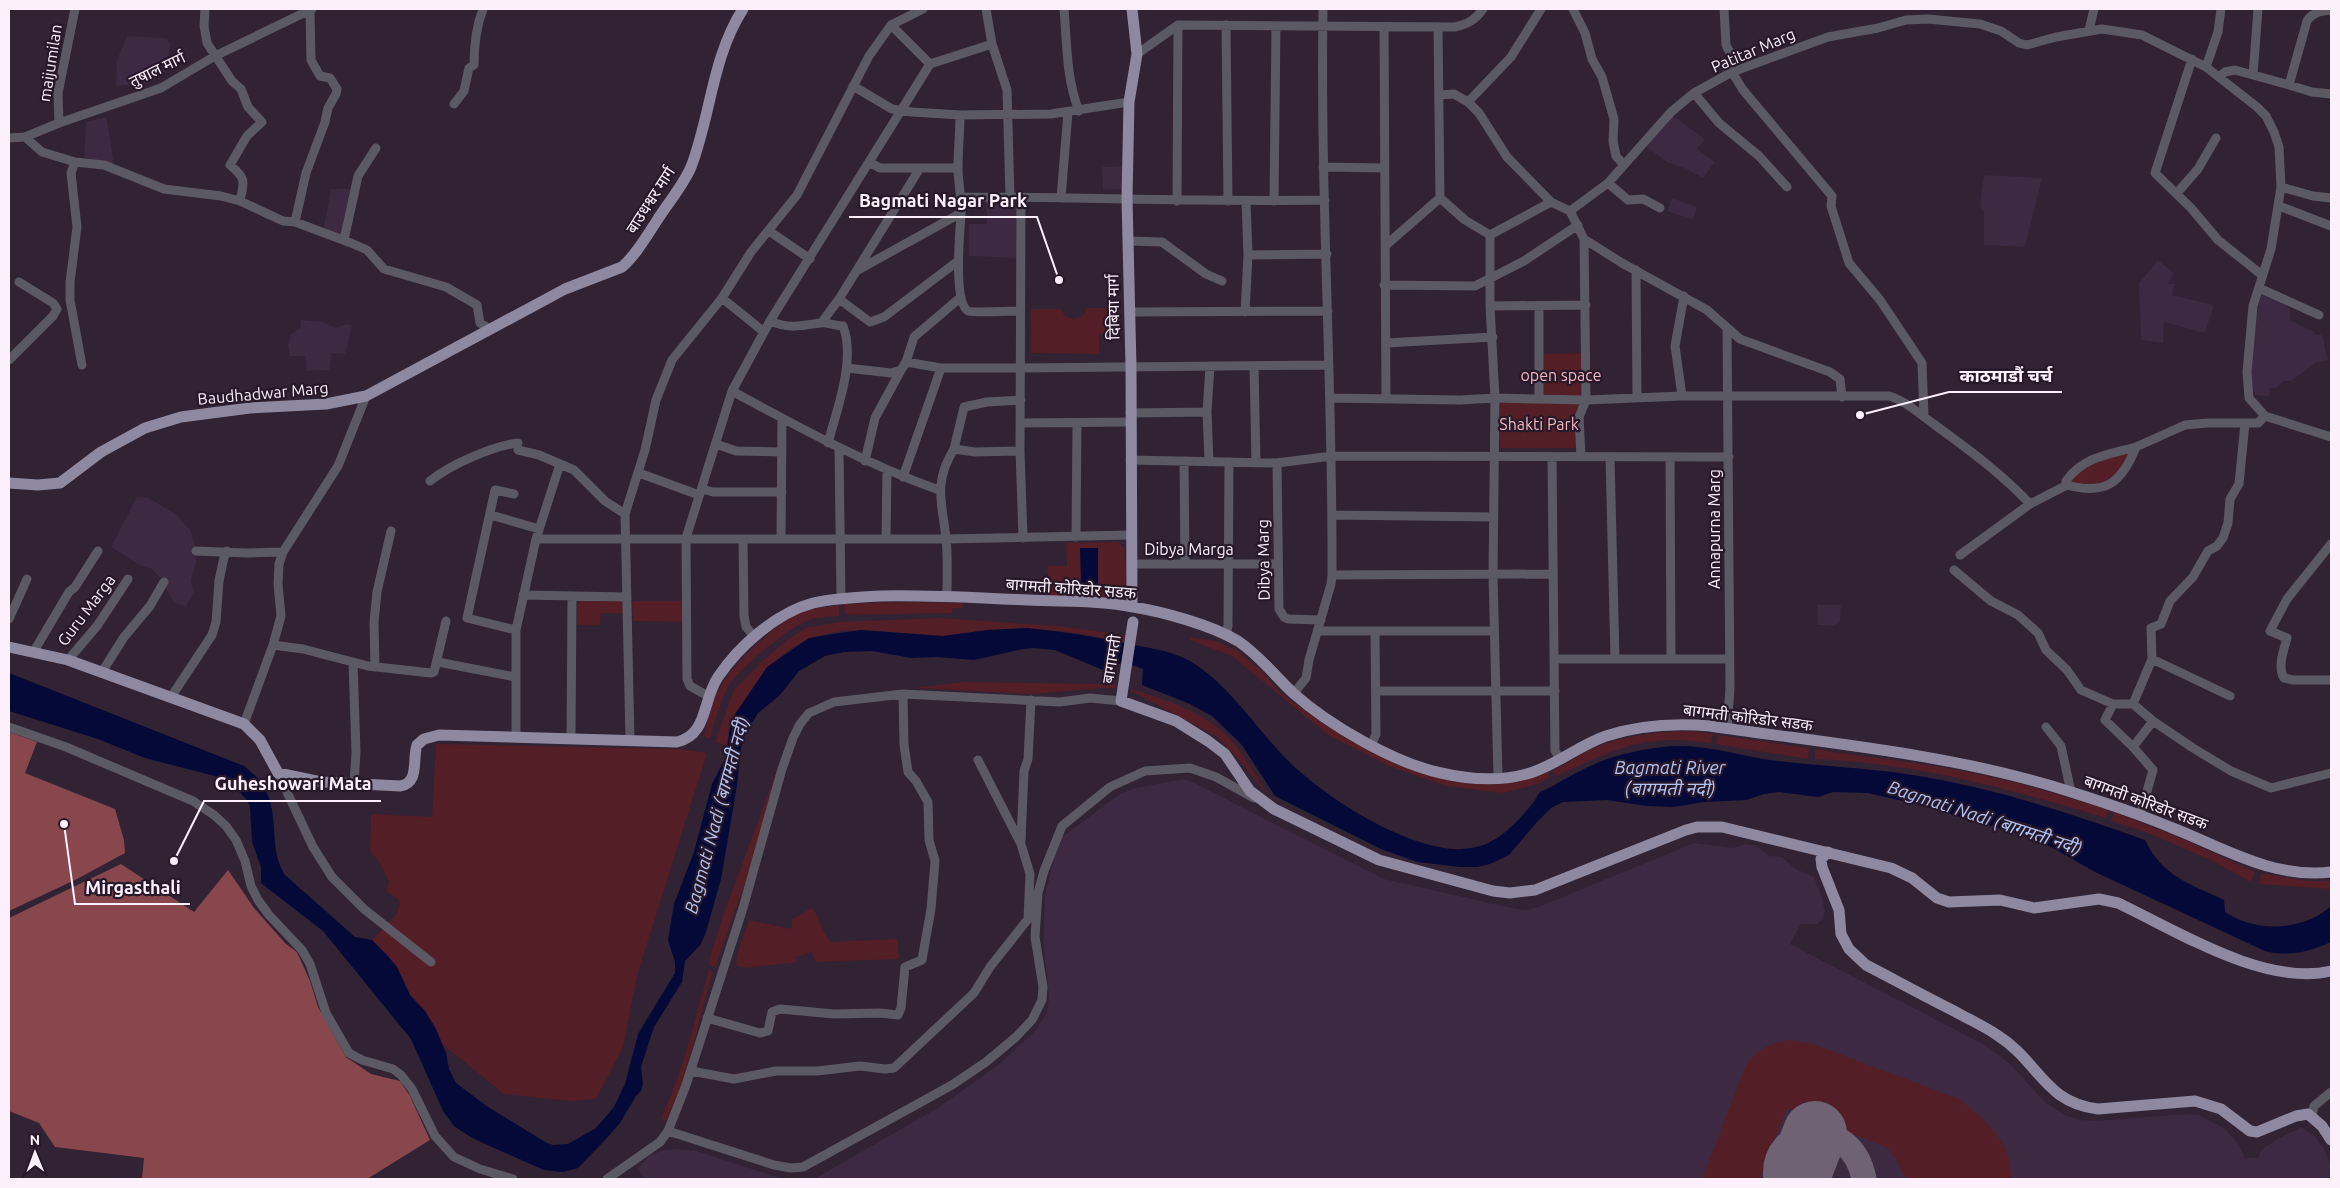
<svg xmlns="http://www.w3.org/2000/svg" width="2340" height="1188" font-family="Ubuntu,'Noto Sans Devanagari',sans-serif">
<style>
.built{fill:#3d2941}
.green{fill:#531e25}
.forest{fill:#87474d}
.water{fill:#040937}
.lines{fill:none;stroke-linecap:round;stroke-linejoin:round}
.taxiway{stroke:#6f6272;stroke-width:25}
.runway{stroke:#6f6272;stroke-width:64}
.minor{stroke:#5b5964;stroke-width:9}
.major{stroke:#8e89a0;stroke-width:11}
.labels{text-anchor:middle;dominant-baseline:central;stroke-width:4.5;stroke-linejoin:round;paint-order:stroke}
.street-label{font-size:16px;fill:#fbf0fc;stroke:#27182a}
.park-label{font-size:16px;fill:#f4b7bb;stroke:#27182a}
.water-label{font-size:18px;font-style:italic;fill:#b1c3f3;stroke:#27182a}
.leader{fill:none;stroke:#fbf0fc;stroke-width:2}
.callout-dot{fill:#fbf0fc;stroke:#27182a;stroke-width:2}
.callout-label{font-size:18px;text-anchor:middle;font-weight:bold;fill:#fbf0fc;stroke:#27182a;stroke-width:4.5;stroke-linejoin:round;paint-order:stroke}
</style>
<rect width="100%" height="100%" fill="#312234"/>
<path class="built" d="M127,36L167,38L170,44L168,63L165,71L159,77L146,83L116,86L117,60Z
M1672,115L1705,139L1697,149L1715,162L1703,178L1687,169L1667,162L1643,144Z
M106,117L111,144L114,166L84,157L86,122Z
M1123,166V189L1103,190L1102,167Z
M1984,175L2042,178L2025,247L1984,245V212L1980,206Z
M331,189H353L345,236L323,232Z
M1672,198L1697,207L1693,220L1667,211Z
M986,200H1013L1017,204V258L969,256V224H987Z
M2158,260L2174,273L2168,284H2175L2172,295L2214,305L2205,333L2164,322L2163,343L2141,340L2139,283Z
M2261,293L2287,306L2290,309V320L2314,332V334L2322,335L2328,360L2316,363L2291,381H2283L2276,388H2269V396L2256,395L2249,384L2252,343Z
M301,320L323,322L336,328L345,324L352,325L345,354L331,353L329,370L306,371V356H290L288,346L291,334L301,328Z
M137,497L149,498L178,516L191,531L196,551V563L191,581L194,592L186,606L174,603L164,585V582L152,569L140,565L111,547Z
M1817,605H1841L1840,620L1834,626L1818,625Z
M1184,779L1194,783L1384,879L1516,909L1528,910L1541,906L1694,843L1733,848L1745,844L1756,846L1770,856L1782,857L1796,869L1814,877L1822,898L1825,912L1821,921L1817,924H1801L1790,944L1985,1045L2009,1063L2045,1102L2064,1115L2081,1120L2094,1121L2186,1114L2199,1115L2224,1128L2239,1145L2245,1158H2258L2261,1150L2279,1138L2302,1127L2315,1137L2324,1149L2331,1165V1179H808L816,1178L936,1109L997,1066L1035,1031L1047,1012L1049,997L1044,951V917L1045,897L1055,852L1062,837L1120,794L1136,788Z
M676,1149L696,1151L784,1179H645L638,1168L649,1156L663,1150Z"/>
<path class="green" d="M1087,308H1120V334L1099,335V354L1031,353V309H1061L1065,316L1075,319L1084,315Z
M1580,353L1583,361L1584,398H1539L1538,354Z
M1578,400V448H1500V401Z
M2136,447L2129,465L2102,488L2072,485L2070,480L2076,471Z
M1118,542L1124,547C1125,562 1130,586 1120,599L1045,596V588H1048V566H1067L1066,543Z
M582,600L620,601L623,605V613H601L600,625H577V605Z
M632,601H682V622L633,621Z
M899,602L963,603V608H953L952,613L845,615L844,604Z
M839,605V616C829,617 819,617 809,620C788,628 738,669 727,689C719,704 715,722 710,739L704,736C708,720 711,704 719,689C730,666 778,621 802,612C814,608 827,607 839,605Z
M940,618L1058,626L1125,635L1124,643C1079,631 1035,626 989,630C974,631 959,635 944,636C922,637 901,633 879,631C823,627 784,640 754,689C739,713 729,715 727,746L715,742L734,690L761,662L786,641L805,628L839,622Z
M1190,637L1215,641L1236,650L1262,671L1279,691L1307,712L1331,727L1420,772L1522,780L1549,772L1550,777L1537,784L1503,793L1447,786L1391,767L1328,735L1232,656L1190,640Z
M964,682L1099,684L1117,685V688H1101L1033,694L913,688Z
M1131,689C1167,700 1204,711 1230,739C1245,756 1257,777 1269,797L1241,762L1216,736L1131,691Z
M1694,731L1713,734L1711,743C1647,733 1613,749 1557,776L1552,771C1566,764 1579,755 1593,748C1625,735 1660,731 1694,731Z
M1718,735L1809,748L1808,759L1716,744Z
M436,744L680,749L707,753L637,976L623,1047L596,1099L570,1101L504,1094L442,1044L436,1029L425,1011L410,995L397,967L372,940L396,915L400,904L398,899L386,891L389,882L381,865L370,851L371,814L432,817Z
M1815,749C1867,758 1921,762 1973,773C2019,782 2064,796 2109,810L2106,818C2011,789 1915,763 1815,759Z
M777,770L779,771L746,881L715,967L710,966L709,960L724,913Z
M2114,812L2183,839L2255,872L2251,882L2211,860L2143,831L2111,821Z
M2261,873L2308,881H2331V889L2259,884Z
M813,907L825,934L831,942L897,939L899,959L815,962L812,952L796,957L797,962L744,968L736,965L737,955L749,920L791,929L792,919Z
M709,970L713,972C697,1022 690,1075 665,1122L661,1118C684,1070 694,1020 709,970Z
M1790,1040L1813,1044L1959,1099C1978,1114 2000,1132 2008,1156C2010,1163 2010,1172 2012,1179H1906L1896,1159L1886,1147L1787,1108L1760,1179H1702L1745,1068C1758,1047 1767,1045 1790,1040Z"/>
<path class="forest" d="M9,732L37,742L25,773L115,809L124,840L125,853L77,879L9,911Z
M121,864L194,912L228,870L254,908L286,944L297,952L310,981L318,1007L346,1057L371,1074L400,1081L410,1096L430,1140L367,1179H142L144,1158L55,1147L39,1123L9,1111V918Z"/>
<path class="water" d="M1080,548H1098V584H1081Z
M1027,628C1060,631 1092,636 1125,643C1147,648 1170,650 1190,661C1225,682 1250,719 1277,749C1312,789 1386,837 1439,847C1484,856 1506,836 1533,803C1536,800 1537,795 1540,792C1543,790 1547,789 1551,787C1574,774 1598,760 1624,754C1642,750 1661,746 1679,746C1712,746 1745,757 1777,761C1826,767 1876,768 1925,777C2000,790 2073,814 2145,840C2162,876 2190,884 2224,900L2225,912C2255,933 2304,931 2331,906V942C2308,952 2290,957 2265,951L2095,872L2053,848L2029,837L1916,804L1868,793L1833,792L1818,797L1779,792L1764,794L1746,800L1704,802L1673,807L1647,806L1607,800L1563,802L1551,808L1537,822L1509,855L1490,864L1477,867H1460L1418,862L1383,850L1275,796L1242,745L1212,716L1190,704L1142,685L1143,669L1124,662L1103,670L1055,650L1034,648L1023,649L974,660L937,657L911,658L872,651L844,652L825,656L799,671L780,695L758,713L745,735L741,747L737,785L721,879L706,932L701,944L685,961L682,982L654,1027L641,1067L643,1084L641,1091L636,1096L620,1123L605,1140L578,1168L563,1172L544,1170L472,1138L454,1126L443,1111L411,1039L323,931L261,883V867L252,842L250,806L246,799L233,785L215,776L145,758L98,739L9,711V673L244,766C252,773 261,779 265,789C280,816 268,849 285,875L355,937L372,940L387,955L397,967L410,995L425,1011L436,1029L446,1053L449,1069L456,1083L488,1107L547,1143L553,1145L568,1144L596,1128L614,1107L625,1084L638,1034L675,973V962L668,940L674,904L694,852L712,784L726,757L731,720L767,667L809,638L833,634L861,630L943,636L987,630Z"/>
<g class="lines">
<path class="taxiway" d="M1776,1179C1769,1125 1851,1112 1864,1179"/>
<path class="runway" d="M1797,1179L1815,1133"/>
<path class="minor" d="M205,9L204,26L207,43L232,81L241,89L248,107L262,122L247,136L230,165C247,179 244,182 240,201
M986,9L992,44L1007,90L1010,197
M1064,9C1067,43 1066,78 1079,111
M1573,9L1585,33L1592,59L1602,77L1614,119L1613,141L1616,156L1623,164
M1724,9L1726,45L1732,57V72L1743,90L1832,196L1831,206L1849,263L1880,300L1922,363L1924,416
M891,25L930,64
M1226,25L1228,201
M1438,27L1440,198L1465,220L1490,235V306L1495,398L1493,574L1498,778
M1384,28L1386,398
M2089,30L2094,9
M1137,54L1178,25L1455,27C1468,24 1475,20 1483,9
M2192,59L2155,173L2191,208L2218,240L2262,275
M2206,67L2218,32L2221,9
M2253,75L2258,9
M2219,77L2225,72L2235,70L2289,85L2307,21C2313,12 2321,11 2331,10
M2289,85L2312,92L2331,94
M853,86L892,109L912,112L960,115L1051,114L1129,102
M1694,93L1719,123L1759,156L1787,187
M1439,95L1454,94L1468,102L1479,113L1507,157L1551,202L1570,211L1584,239L1622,263L1707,310L1740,339L1830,372L1840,379L1842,397
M1468,102L1511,57L1541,9
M454,104L464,91L469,68L474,65C474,46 476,27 483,9
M960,115C960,132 958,150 958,168C958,183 962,198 961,214C960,230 953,302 968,311C972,313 1012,311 1020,311
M59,123L58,93L75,9
M25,137L42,152L75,162L104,165L164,189L221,196L240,201L283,221L295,222L351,243L367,250L384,269L446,287L477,305L480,323L490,329
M9,138L25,137L59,123L161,88L215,56L312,9
M75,162L71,173L77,227L70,282V300L82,365
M869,162L880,168H958
M1323,167L1384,168
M1608,183L1628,200L1643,199L1660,208
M2281,187L2313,196L2331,198
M2177,193L2198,169L2216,138
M961,197C1082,197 1203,202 1325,200
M1021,198L1020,451L1023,538
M1061,198L1068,112
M1177,201L1178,25
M1274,201L1276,26
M2279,206L2331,226
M1570,211L1608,183L1671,112L1694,93L1732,72L1828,37L1878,28L1906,20L1928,19L1980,24L2001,31L2019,43L2027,45L2056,37L2102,29L2142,35L2206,67L2257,107L2266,116L2274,132L2279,147L2281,187L2271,249L2253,306L2247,372L2249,398L2265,416
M295,222L306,173L325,122L328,108L336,94L337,89L330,78L320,76L311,60L310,11
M769,231L810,259
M1490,235L1551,202
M344,240L358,176L376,148
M1128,241L1162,242L1206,274L1222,281
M1385,246L1440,198
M1248,255L1327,254
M858,270L961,213
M1636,270L1637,397
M1384,285L1475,286L1524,261L1578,225
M2259,288L2319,315
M722,298L764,332
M839,299L870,322L884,317L958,261
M1490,306L1586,305
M1539,306V398
M1130,312L1328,311
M1245,312L1248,255L1246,201
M770,321C788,329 801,326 820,323C826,322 836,326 843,326C856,360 837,409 828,443
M822,322L839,299L920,168
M1386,343L1493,337
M9,360L53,316L57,309L53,303L19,282
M906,362L914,337L961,297
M1254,366L1256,463
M847,368L891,373L901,370L906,362L941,368H1021L1329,365
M732,391C800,428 866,464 939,490
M1682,396L1675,346L1684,296
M1330,398L1460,400L1495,398L1586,400L1682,396H1889C1906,401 1921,415 1935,425C1968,449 2002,474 2030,504
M1130,413L1207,412
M1020,423L1130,422
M716,444L736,451L782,452
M2136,447L2185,425L2207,423H2258L2265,416L2331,437
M2136,447C2122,482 2106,496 2067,485L2066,481C2083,457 2109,454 2136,447Z
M839,449L841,598
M954,449L964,407L987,402L1021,400
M1552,457L1555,751L1560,758
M1581,457L1579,417L1586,400L1584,239
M1610,457L1615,659
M1670,457L1671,659
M1130,460L1277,463L1332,456L1729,457
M865,461L875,418L901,370
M1184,461L1185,564
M1209,462L1207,412L1210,366
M1277,463L1279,609L1284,617L1288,619L1321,620
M560,464L574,470L605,501L625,514
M639,473L699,495
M903,477L941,368
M430,481C450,465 492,446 518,443
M702,489L713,492H782
M514,494L495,490L467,618L516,630
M491,515L539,529
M1332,515L1493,517
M1076,537L1077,423
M536,539H946L1131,535
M743,539L744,616L746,627L755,637
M781,539L782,418
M886,539L887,470
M2331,544L2287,599L2270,631L2287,638C2284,650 2277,667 2284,678L2293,680H2331
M196,551L247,553L283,552
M1960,555L2030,504L2067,485
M1132,564H1277
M1954,570L1991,601L2018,615L2038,633L2046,650L2067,670L2081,690L2113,704H2133L2153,721L2193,748L2231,771L2271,788L2331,773
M1332,575L1552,574
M523,595L627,597
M947,596C947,577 948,557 946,538C942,502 933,483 954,449L975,452L1020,451
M9,619L27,579
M1318,631H1494
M1226,635L1228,626L1229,462
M273,645L281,616L278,584L279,564L283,552L338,466L366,396
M34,651L69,592L75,587L98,551
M1554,659H1730
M2152,659L2230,696
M68,660L97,626L128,579
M353,662L356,752L354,785
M438,662L515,677
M375,667L374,622L377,592L391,531
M102,672L124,637L150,606L164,582
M1376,691H1555
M1294,693L1306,678L1309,660L1331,584L1332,575C1333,386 1320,198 1323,9
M708,696L690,686L687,679L686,538L732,391L770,321L930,64L992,44
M171,697L212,635L216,622L219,581L224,557L227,551
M2113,704L2105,720L2133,747L2153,770L2140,816
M2133,704L2152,659L2151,628L2161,624L2170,601L2193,577L2208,551L2217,546L2223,538L2228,523L2230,499L2239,484L2245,423
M244,724L273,645L303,649L368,666L431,673L434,672L446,621
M9,727L66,747L193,801L214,815L226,826L236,840L245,861L251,886L258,900L269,915L302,950L310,964L326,1013L349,1053L362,1060L393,1069L401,1075L412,1089L435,1136L454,1157L480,1169L513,1179
M2046,727L2061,746L2071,792
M1727,729L1730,688L1727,329
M516,737V630L536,539L560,464L539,455L518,450
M571,739L572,596
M630,741L625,514L645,450L656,400L672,360L722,298L751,252L797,195L869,56L891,25L923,9
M1372,744L1376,734L1375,632
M2133,747L2153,721
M278,773L313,847L332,877L364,909L431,962
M1021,841L1024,771L1028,759L1031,700
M707,1018L760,1033L768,1031L772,1012L780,1009L834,1014L880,1013L898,1015L901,1008L905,967L922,960L931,909L935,861L929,840L928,802L916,781L908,772L904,745L903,694
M691,1071L734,1079L776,1071H817L860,1066L885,1069L894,1068L974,993L990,967L1028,919L1030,874L1021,844L978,760
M2312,1116L2314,1106L2331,1092
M668,1131L686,1085L743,908L782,769L793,738L800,724L809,713L834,702L903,694L1060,702L1090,698L1121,701
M607,1179L660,1142L668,1131L774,1165L791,1168L803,1167L952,1085L986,1062L1016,1037L1032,1020L1042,1000L1043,987L1035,937L1038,893L1044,871L1062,826L1110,787L1145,771L1190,768L1216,777L1254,798"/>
<path class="major" d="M9,483L38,485L60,483L101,452L145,428L181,417L250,408L326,404L366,396L565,289L622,267C636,255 646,237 656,222C667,204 683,186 691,167C711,115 712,57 743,9
M1132,606L1131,367L1127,198L1129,102L1137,54L1132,9
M1133,622L1121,701L1176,721L1208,741L1225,754L1250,791L1274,809L1379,860L1493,891L1510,893L1535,890L1686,830L1697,827H1722L1891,868L1912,878L1937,898L1949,902L2000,900L2034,908L2099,899L2118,903C2177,931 2265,987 2331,971
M9,647L68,660L244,724L260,740L278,773L321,782L400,786C420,783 412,759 417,745L424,739L439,735L677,742C708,735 702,701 718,677C739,646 776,613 813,603C835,598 859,597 882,596C931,595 979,598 1028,600C1063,602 1099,600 1133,607C1164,612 1211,625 1238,641C1259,655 1275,676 1293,693C1329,725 1394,763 1441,773C1471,780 1503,782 1533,772C1559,763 1580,745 1606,736C1640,725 1674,723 1710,726C1824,743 1941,753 2052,786C2091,798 2132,811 2170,827C2222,847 2272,879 2331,872
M1828,852L1821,859L1822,867L1839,910L1841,934L1849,949L1866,965C1895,980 1924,996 1954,1011C1968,1019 1984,1026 1997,1035C2039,1061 2043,1102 2098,1109L2195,1101L2221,1109L2250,1131L2257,1132L2296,1116L2308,1114L2322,1126L2331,1140"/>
</g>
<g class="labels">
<g class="street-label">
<text transform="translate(1753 50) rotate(-23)">Patitar Marg</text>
<text transform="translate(50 63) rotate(-81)">maijumilan</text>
<text transform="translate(157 69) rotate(-26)">तुषाल मार्ग</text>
<text transform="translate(650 200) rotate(-57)">बाउधश्वर मार्ग</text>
<text transform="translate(1113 307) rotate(-91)">दिबिया मार्ग</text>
<text transform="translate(263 393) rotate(-5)">Baudhadwar Marg</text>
<text transform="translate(1714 529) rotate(-90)">Annapurna Marg</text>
<text x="1189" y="549">Dibya Marga</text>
<text transform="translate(1263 560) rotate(-91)">Dibya Marg</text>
<text transform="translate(1071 588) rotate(4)">बागमती कोरिडोर सडक</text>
<text transform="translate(86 610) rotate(-53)">Guru Marga</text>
<text transform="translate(1111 659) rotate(-81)">बागामती</text>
<text transform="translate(1748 717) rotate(7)">बागमती कोरिडोर सडक</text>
<text transform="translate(2146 802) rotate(20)">बागमती कोरिडोर सडक</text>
</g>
<g class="park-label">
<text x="1561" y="375">open space</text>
<text x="1539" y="424">Shakti Park</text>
</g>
<g class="water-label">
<text x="1670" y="767">Bagmati River<tspan x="1670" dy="21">(बागमती नदी)</tspan></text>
<text transform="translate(716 815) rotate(-75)">Bagmati Nadi (बागमती नदी)</text>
<text transform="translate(1985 817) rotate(18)">Bagmati Nadi (बागमती नदी)</text>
</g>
</g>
<path class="leader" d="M1059 280L1037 217H849M1860 415L1949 392H2062M174 861L204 801H381M64 824L75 904H190"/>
<g class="callout-dot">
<circle cx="1059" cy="280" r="5"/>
<circle cx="1860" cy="415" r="5"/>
<circle cx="174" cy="861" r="5"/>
<circle cx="64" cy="824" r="5"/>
</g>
<g class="callout-label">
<text x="943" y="207">Bagmati Nagar Park</text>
<text x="2006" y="382">काठमाडौं चर्च</text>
<text x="293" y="790">Guheshowari Mata</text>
<text x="133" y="894">Mirgasthali</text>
</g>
<rect width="2340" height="1188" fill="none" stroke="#fbf0fc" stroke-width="20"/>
<g transform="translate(35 1153) rotate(359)" stroke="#27182a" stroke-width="4" paint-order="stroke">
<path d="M0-4L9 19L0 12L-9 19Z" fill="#fbf0fc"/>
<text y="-8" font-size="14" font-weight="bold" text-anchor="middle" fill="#fbf0fc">N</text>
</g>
</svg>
